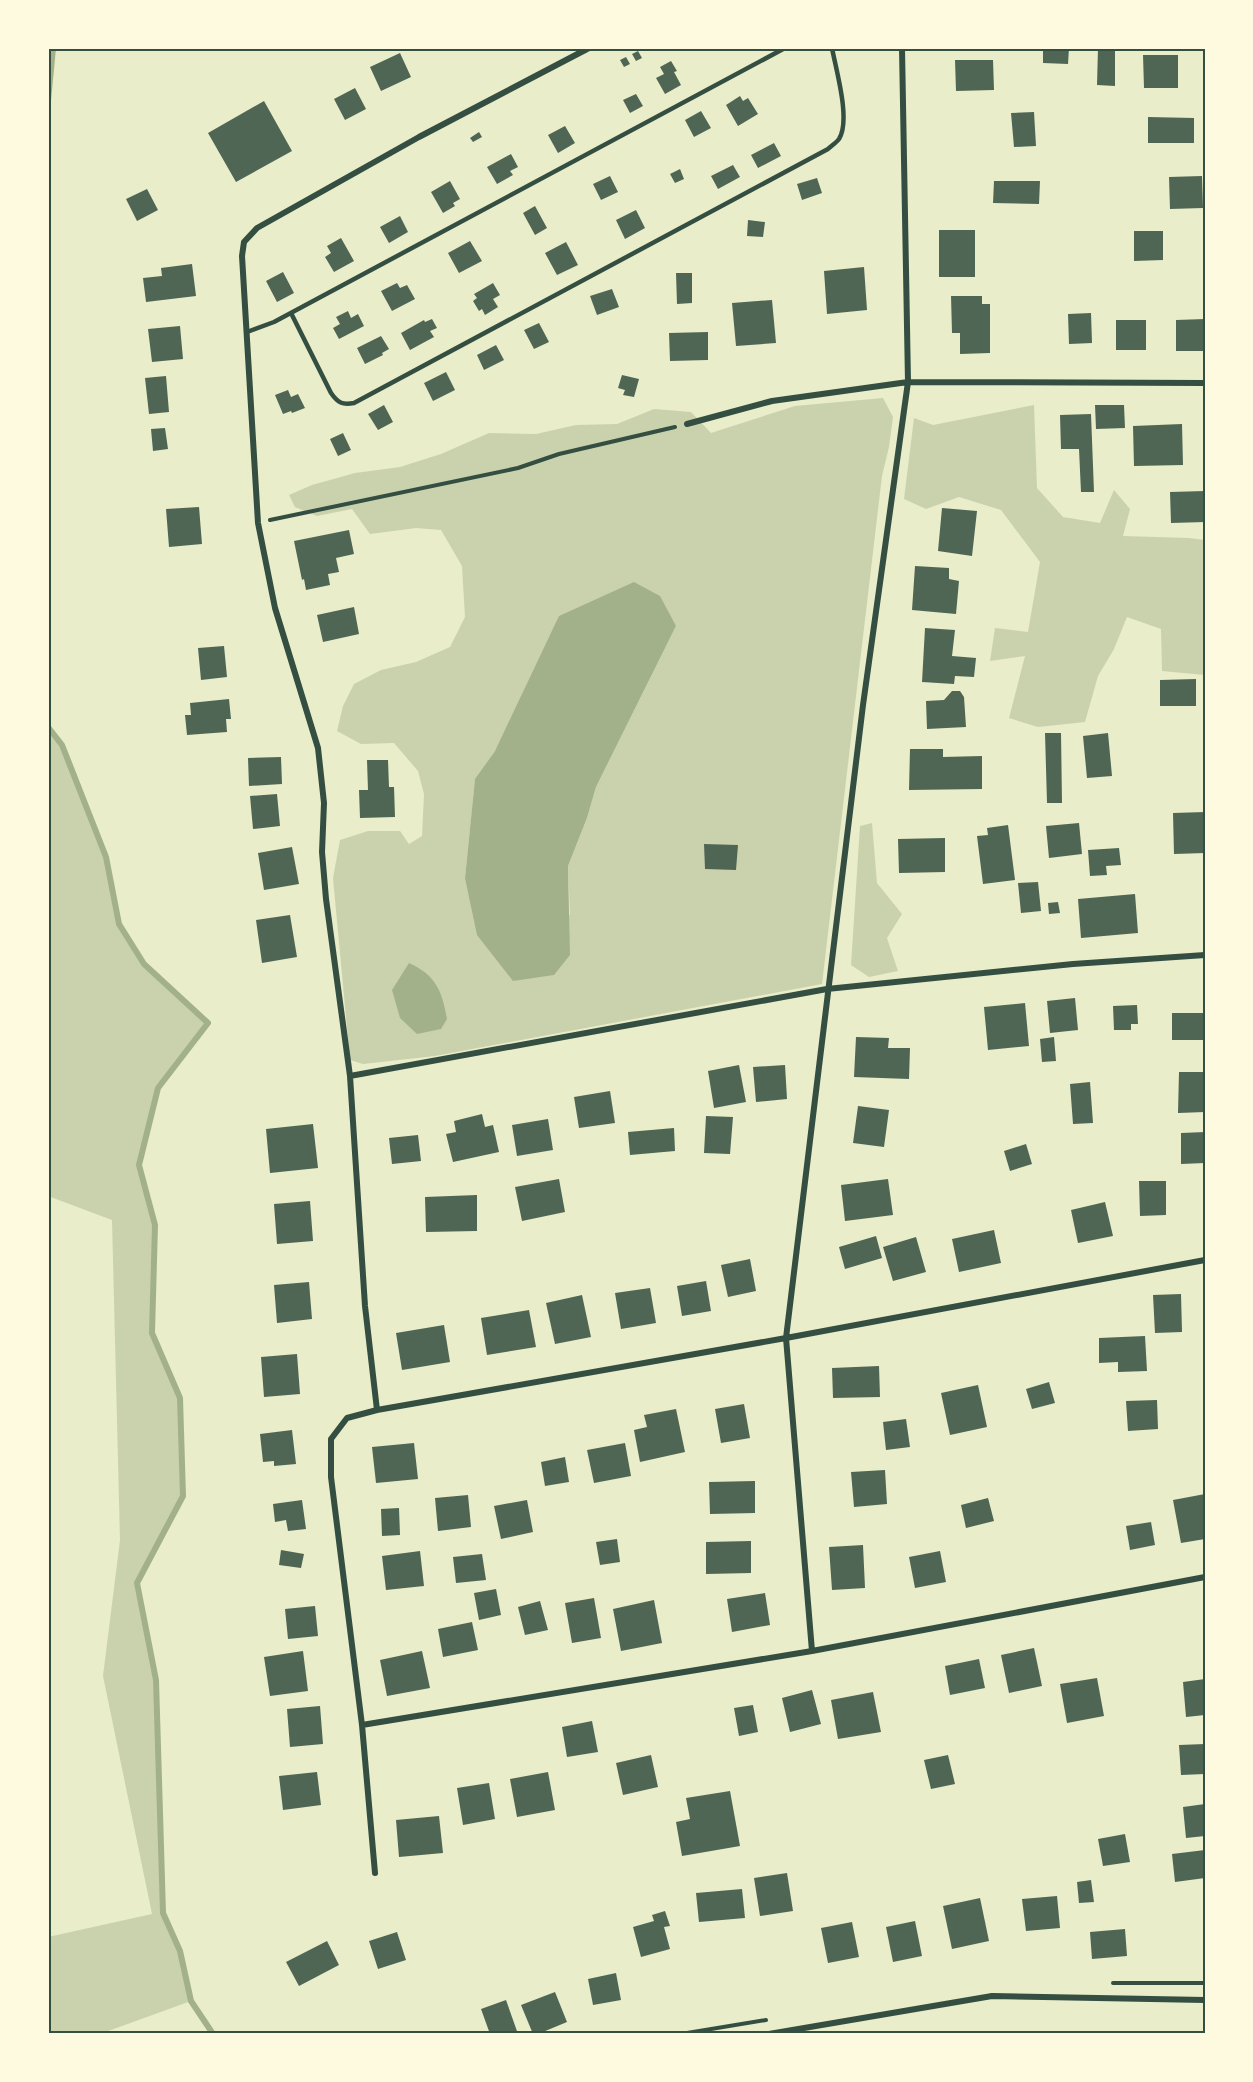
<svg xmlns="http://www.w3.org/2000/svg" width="1253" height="2082" font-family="'Exo 2',sans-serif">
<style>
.green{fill:#cad2ad;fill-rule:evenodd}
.water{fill:#a3b18a}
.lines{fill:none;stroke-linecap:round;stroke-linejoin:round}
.stream{stroke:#a3b18a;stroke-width:6}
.building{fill:#4f6655}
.path{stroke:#344e41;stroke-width:4}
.service{stroke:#344e41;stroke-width:4.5}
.minor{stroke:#344e41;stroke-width:6}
.neatline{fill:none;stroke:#344e41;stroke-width:2}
</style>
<rect width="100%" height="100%" fill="#e9edc9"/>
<path class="green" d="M883,398L893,417L889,447L882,476L822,984L435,1056L363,1064L350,1060L333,878L340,840L368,831H400L409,844L422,836L424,794L418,771L394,743L361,744L337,731L343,706L354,684L381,670L416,662L450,647L465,617L462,566L441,530L416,528L370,534L352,509L317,516L295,507L289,495L312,485L355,473L400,467L441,454L489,433L536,434L576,425L617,424L654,409L691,412L711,433L795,406ZM676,626L596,787L587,818L568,866L570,915L465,878L475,780L495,751Z
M1034,405L1037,488L1063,517L1100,523L1114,490L1130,509L1123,536L1189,538L1205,540V675L1162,671L1161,629L1127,617L1114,649L1098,676L1085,722L1038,727L1009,718L1025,656L990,661L995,628L1028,632L1040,562L1001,510L959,497L926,509L904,499L914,418L933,425Z
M48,727L62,745L106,857L119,924L144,964L208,1023L158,1088L139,1165L155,1225L152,1333L180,1398L183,1496L137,1583L156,1680L163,1913L180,1951L191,2001L100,2034H48V1937L152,1914L103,1676L120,1540L112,1220L48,1196Z
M872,823L877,883L902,914L887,938L898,971L869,977L851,965L860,826Z"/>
<path class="water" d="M634,582L660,596L676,626L596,787L587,818L568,866L570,955L554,975L513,981L477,935L465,878L475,779L495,751L559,616Z
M409,963C436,975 442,991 447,1019L441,1029L417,1034L400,1018L392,990Z"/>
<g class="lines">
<path class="stream" d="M48,101L53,48
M48,727L62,745L106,857L119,924L144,964L208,1023L158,1088L139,1165L155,1225L152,1333L180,1398L183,1496L137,1583L156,1680L163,1913L180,1951L191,2001L213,2034"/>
</g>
<path class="building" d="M1043,48H1069L1068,64L1043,63Z
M1098,48H1115V86L1097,85Z
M638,51L642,58L636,61L632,54Z
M400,53L411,77L381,91L370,67Z
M1143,55H1178V88H1144Z
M626,57L630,64L624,67L620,60Z
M955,60H993L994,90L956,91Z
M671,61L677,71L674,72L681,85L665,94L656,78L664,74L660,67Z
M355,88L366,109L345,120L334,99Z
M636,94L643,106L630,113L623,100Z
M740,96L743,101L748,98L758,114L738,126L726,105Z
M264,101L292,151L236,182L208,133Z
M701,111L711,128L694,137L685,120Z
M1034,112L1036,146L1014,147L1011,113Z
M1148,117L1194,118V143H1148Z
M565,126L575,143L558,153L548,135Z
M479,132L482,137L473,142L470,138Z
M774,143L781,156L758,168L751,155Z
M511,154L518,167L510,171L513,175L497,184L487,167Z
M733,165L740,177L718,189L711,176Z
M680,169L684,179L675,183L670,174Z
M610,176L618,192L601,200L593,184Z
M1202,176L1203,208L1170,209L1169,177Z
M817,178L822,193L802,200L797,184Z
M450,181L460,199L453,203L455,206L443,213L431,192Z
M994,181H1040L1039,204L993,203Z
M147,189L158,210L137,221L126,199Z
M535,206L547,228L535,235L523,213Z
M636,210L645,228L625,239L616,220Z
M400,216L408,232L389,243L380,227Z
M748,220L765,222L763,237L747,236Z
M939,230H975V277H939Z
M1134,231H1163V260L1134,261Z
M341,238L354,261L334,272L325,257L331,253L327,246Z
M470,241L482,261L459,273L448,253Z
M566,242L578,265L557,275L545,253Z
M192,264L196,296L146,302L143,278L162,276L161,268Z
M864,267L867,310L827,314L824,271Z
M283,272L294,293L277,302L266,281Z
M676,273H692V303L677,304Z
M397,283L400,288L407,285L415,299L392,311L381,291Z
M493,283L500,295L493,299L498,307L485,315L482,309L479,311L473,301L477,298L474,294Z
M612,289L619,307L597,315L590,296Z
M951,296H982V304H990V353L960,354V333H952Z
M772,300L776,343L736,346L732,303Z
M348,311L351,318L358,314L364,326L339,339L333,328L340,324L336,317Z
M1091,313L1092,343L1069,344L1068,314Z
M432,319L437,328L430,331L434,337L410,350L401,333L424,320L425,322Z
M1205,319V351H1176V320Z
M1116,320H1146V350H1116Z
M539,323L549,342L534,349L524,330Z
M180,326L183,359L152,362L148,329Z
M708,332V360L670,361L669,333Z
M381,336L389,349L382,353L383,355L365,364L357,348Z
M496,345L504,360L484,370L477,355Z
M446,372L455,390L433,401L424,383Z
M622,375L639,379L634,397L623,395L625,390L618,388Z
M166,376L169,412L149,414L145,378Z
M288,390L291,397L298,394L305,408L292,413L291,411L283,414L275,395Z
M384,405L393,422L378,430L368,414Z
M1095,405H1124L1125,428L1096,429Z
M1091,414L1094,492H1081L1079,449H1061L1060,415Z
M1182,424L1183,465L1134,466L1133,426Z
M165,428L168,449L153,451L151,429Z
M343,433L351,450L338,456L330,439Z
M1205,491V522L1171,523L1170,492Z
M199,507L202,544L169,547L166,509Z
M942,508L977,511L972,556L938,551Z
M349,530L354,554L336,558L339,572L328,574L330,585L306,590L304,579L302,580L294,541Z
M915,566L949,568V579L959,581L956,614L912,610Z
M354,607L359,634L323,642L317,615Z
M925,628L955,630L952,656L976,658L974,677L955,676L954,684L922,682Z
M224,646L227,677L201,680L198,648Z
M1196,679V706H1160V680Z
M952,691H960L964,697L966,727L927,729L926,701L944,700Z
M229,699L231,719H226L227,732L187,735L185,715H191L190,703Z
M1045,733H1061L1062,803H1047Z
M1108,733L1112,776L1087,778L1083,736Z
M910,749H943V757L982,756V789L909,790Z
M281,757L282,784L249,786L248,758Z
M367,760H388L389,787H394L395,817L360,818L359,790H368Z
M277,794L280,826L253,829L250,796Z
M1205,812V853L1174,854L1173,813Z
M1079,823L1082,854L1049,858L1046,826Z
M1008,825L1015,880L983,884L977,836L988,835L987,828Z
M945,838V872L899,873L898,839Z
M704,844L738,845L736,870L705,869Z
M292,847L299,884L264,890L258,853Z
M1119,848L1121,865L1106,866L1107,875L1090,876L1088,850Z
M1038,882L1041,911L1021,913L1018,883Z
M1135,894L1138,933L1081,938L1078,899Z
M1058,902L1060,913L1049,914L1048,903Z
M290,915L297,957L262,963L256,920Z
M1075,998L1078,1030L1050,1033L1047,1001Z
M1025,1003L1029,1046L988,1050L984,1007Z
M1137,1005L1138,1024H1131V1030H1114L1113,1006Z
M1172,1013H1205V1040H1172Z
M856,1037L889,1038L888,1048H910L909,1079L854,1077Z
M1054,1037L1056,1061L1042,1062L1040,1039Z
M739,1065L746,1102L714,1108L708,1071Z
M785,1065L787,1099L756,1102L753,1067Z
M1179,1072H1205V1112L1178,1113Z
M1090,1082L1093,1123L1073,1124L1070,1084Z
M610,1091L615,1123L579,1128L574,1097Z
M858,1106L889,1110L884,1147L853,1143Z
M482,1114L485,1127L493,1125L499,1152L453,1162L446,1134L456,1132L454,1121Z
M706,1116L733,1117L730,1154L704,1153Z
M548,1119L553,1150L517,1156L512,1125Z
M313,1124L318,1168L270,1173L266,1129Z
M674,1128L675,1151L630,1155L628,1132Z
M1205,1132V1163L1181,1164V1133Z
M418,1135L421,1161L392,1164L389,1138Z
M1026,1144L1032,1164L1010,1171L1004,1151Z
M559,1179L565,1212L522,1221L515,1187Z
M888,1179L893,1215L845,1221L841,1185Z
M1139,1181H1166V1215L1140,1216Z
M477,1195V1231L426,1232L425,1197Z
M310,1201L313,1241L277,1244L274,1204Z
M1105,1202L1113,1236L1078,1243L1071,1210Z
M994,1230L1001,1263L959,1272L952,1239Z
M876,1236L882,1258L845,1269L839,1247Z
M916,1237L926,1272L893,1281L883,1247Z
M750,1259L756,1291L728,1297L721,1265Z
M706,1281L711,1311L682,1316L677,1286Z
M309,1282L312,1319L277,1323L274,1285Z
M650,1288L656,1323L621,1329L615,1293Z
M1181,1294L1182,1332L1155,1333L1153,1295Z
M582,1295L591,1337L555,1344L546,1303Z
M529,1310L536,1347L487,1355L481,1318Z
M444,1325L450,1362L402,1370L396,1333Z
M1145,1336L1147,1371L1118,1372V1362L1099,1363V1338Z
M297,1354L300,1394L264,1397L261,1357Z
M879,1366L880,1397L833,1398L832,1368Z
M1049,1382L1055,1403L1032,1409L1026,1389Z
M978,1385L987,1427L950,1435L941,1393Z
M1157,1400L1158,1429L1128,1431L1126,1401Z
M744,1404L750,1438L721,1443L715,1409Z
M676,1409L685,1452L640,1462L634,1430L647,1427L644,1415Z
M906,1419L910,1447L886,1450L883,1422Z
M292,1430L296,1464L274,1466V1461L263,1462L260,1434Z
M414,1443L418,1479L376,1483L372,1447Z
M625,1443L631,1476L594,1483L587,1450Z
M565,1457L569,1482L545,1486L541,1462Z
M885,1470L887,1504L854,1507L851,1472Z
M755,1481V1513L710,1514L709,1482Z
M1205,1494V1539L1181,1543L1173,1500Z
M468,1495L471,1527L438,1531L435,1498Z
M988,1498L994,1521L966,1528L961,1505Z
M302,1500L306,1529L288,1531L286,1520L275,1522L273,1504Z
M527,1500L533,1532L501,1539L494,1506Z
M399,1508L400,1535L382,1536L381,1509Z
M1151,1522L1155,1545L1130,1550L1126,1526Z
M617,1539L620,1562L600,1565L596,1542Z
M751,1541V1573L706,1574V1542Z
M863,1545L865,1588L832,1590L829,1547Z
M281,1550L304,1554L301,1568L279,1565Z
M420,1551L424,1586L386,1590L382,1556Z
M940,1551L946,1582L915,1588L909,1557Z
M482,1554L486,1580L456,1583L453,1557Z
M496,1589L501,1615L479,1620L474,1593Z
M765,1593L770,1625L732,1632L727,1599Z
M594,1598L601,1638L572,1643L565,1603Z
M654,1600L662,1643L621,1651L613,1609Z
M540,1601L548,1630L525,1635L518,1607Z
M315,1606L318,1636L288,1639L285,1609Z
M472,1622L478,1650L443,1657L438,1629Z
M1034,1648L1042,1686L1009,1693L1001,1655Z
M303,1651L308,1691L270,1696L264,1657Z
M422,1651L430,1688L387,1696L380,1660Z
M979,1659L985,1688L950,1695L945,1666Z
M1097,1678L1104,1716L1067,1723L1060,1684Z
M1205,1679V1715L1186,1717L1183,1682Z
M812,1690L821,1724L790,1732L782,1698Z
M873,1692L881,1732L838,1739L831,1700Z
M753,1705L758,1732L739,1736L734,1708Z
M320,1706L323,1744L290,1747L287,1709Z
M592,1721L598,1752L567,1757L562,1727Z
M1205,1744V1774L1181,1775L1179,1745Z
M651,1755L658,1787L623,1795L616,1763Z
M948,1755L955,1784L931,1789L924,1760Z
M317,1772L321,1805L283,1810L279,1776Z
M548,1772L555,1810L517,1817L510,1779Z
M489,1783L495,1819L463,1825L457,1788Z
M730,1791L740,1846L682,1856L676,1822L690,1819L686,1798Z
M1205,1804V1836L1186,1838L1183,1807Z
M439,1816L443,1853L399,1857L396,1820Z
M1125,1834L1130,1862L1103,1866L1098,1839Z
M1205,1850V1878L1175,1882L1172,1854Z
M787,1873L793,1911L760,1916L754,1878Z
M1091,1880L1094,1902L1079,1903L1077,1882Z
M742,1889L745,1918L699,1922L696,1893Z
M1057,1896L1060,1928L1026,1931L1022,1899Z
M980,1898L989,1941L952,1949L943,1906Z
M665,1911L670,1926L664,1927L670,1949L641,1957L633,1927L654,1921L652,1915Z
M915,1921L922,1956L893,1962L886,1927Z
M852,1922L859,1957L828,1963L821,1928Z
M1125,1929L1127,1956L1092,1959L1090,1932Z
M397,1932L406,1960L378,1969L369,1941Z
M327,1941L339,1965L299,1986L286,1962Z
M616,1973L621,2000L593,2005L588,1979Z
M555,1992L567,2022L538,2034H533L521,2005Z
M506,2000L518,2034H490L481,2009Z"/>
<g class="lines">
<path class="path" d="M270,520L518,468L559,454L675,427
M1113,1983H1205
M681,2034L766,2020"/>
<path class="service" d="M291,313L331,393C338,403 342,405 354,403L828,149C831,146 836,143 839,139C851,120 836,70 832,48
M247,332L274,322L785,48"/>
<path class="minor" d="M687,424L772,401L908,382L1205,383
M350,1076L827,989L1073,964L1205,955
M377,1410L786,1338L1205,1260
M812,1651L786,1338L863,705L908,382L902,48
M362,1725L812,1651L1205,1577
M375,1873L362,1725L331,1477V1439L347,1418L377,1410L365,1306L350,1076L326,899L322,852L324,803L318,748L275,608L258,523L242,256L244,242L257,228L419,137L589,48
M769,2034L992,1996L1205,2000"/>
</g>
<rect width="1253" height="2082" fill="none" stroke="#fefae0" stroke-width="99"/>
<rect x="50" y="50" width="1154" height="1982" class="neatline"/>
</svg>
